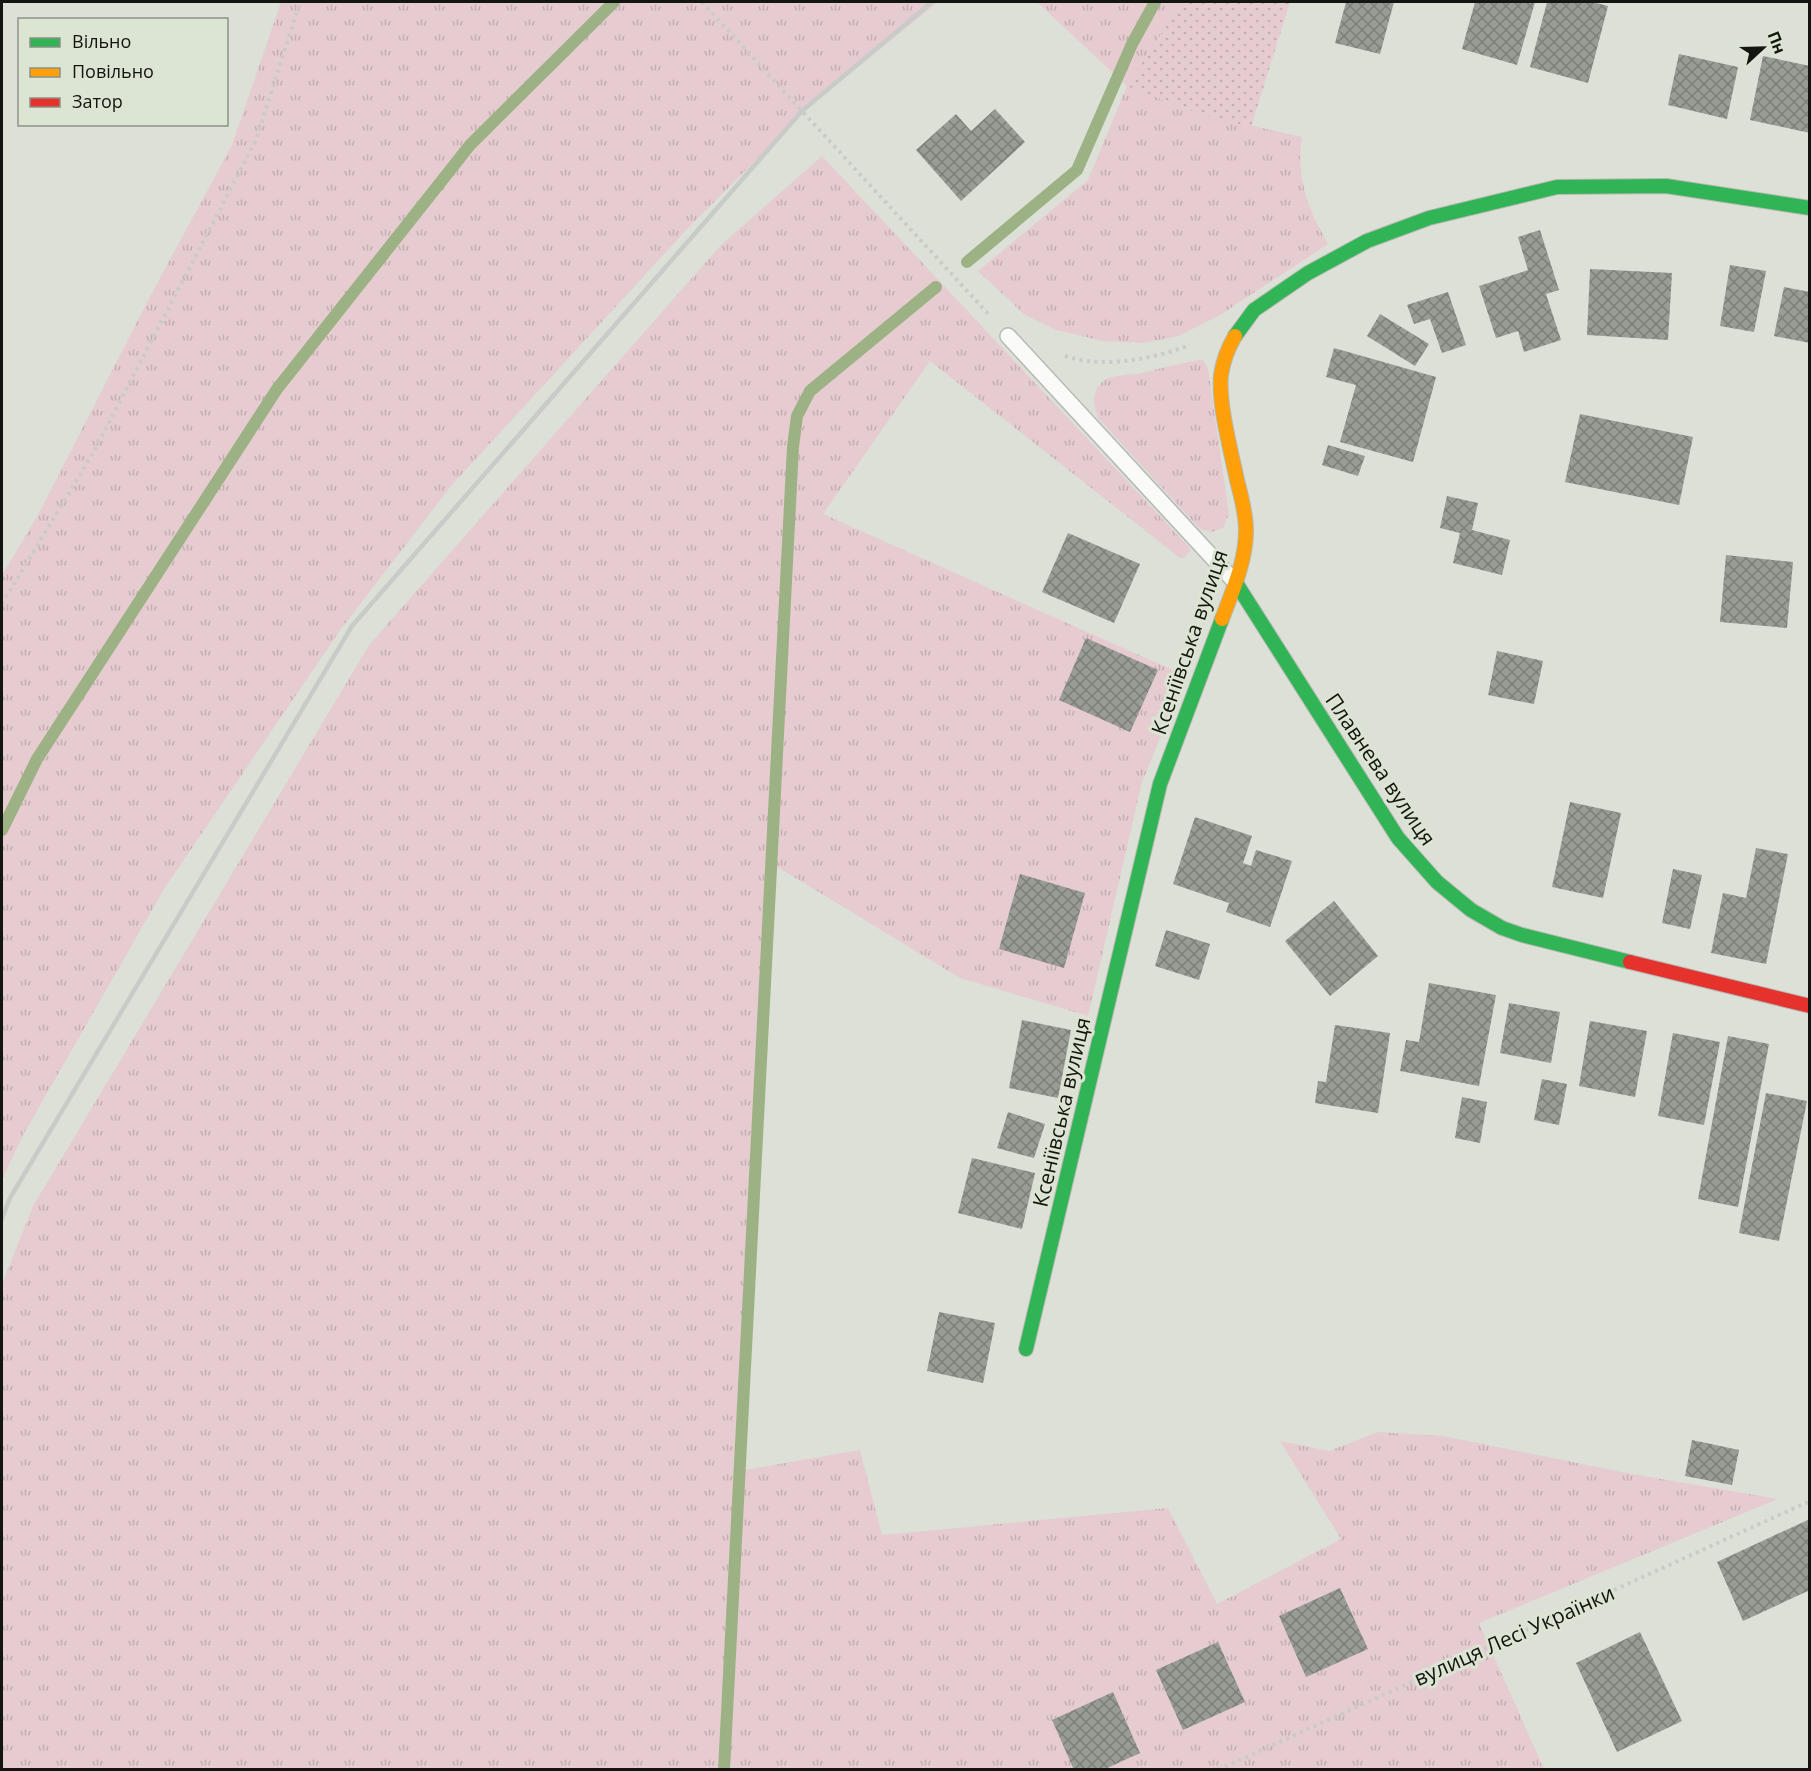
<svg xmlns="http://www.w3.org/2000/svg" width="1811" height="1771" font-family="'Open Sans',sans-serif">
<style>
.grass{fill:url(#grass-tufts)}
.garden{fill:url(#garden-dots)}
.lines{fill:none;stroke-linecap:round;stroke-linejoin:round}
.stream{stroke:#9db284;stroke-width:12}
.building{fill:url(#building-cross-hatch)}
.lane-casing{stroke:#b6b9b2;stroke-width:18}
.fast-casing{stroke:#b6b9b2;stroke-width:16}
.slow-casing{stroke:#b6b9b2;stroke-width:16}
.jam-casing{stroke:#b6b9b2;stroke-width:16}
.path{stroke:#c9cbc8;stroke-width:4;stroke-dasharray:3 4.5;stroke-linecap:butt}
.lane{stroke:#fafaf9;stroke-width:15}
.fast{stroke:#30b455;stroke-width:14}
.slow{stroke:#ff9f0a;stroke-width:14}
.jam{stroke:#e5322d;stroke-width:14}
.rail{stroke:#c9cbc8;stroke-width:4.5}
.labels{text-anchor:middle;dominant-baseline:central;stroke-width:6;stroke-linejoin:round;paint-order:stroke}
.street-label{font-size:21px;fill:#131610;stroke:#dce4d3}
</style>
<defs>
<pattern id="grass-tufts" width="24" height="20" patternUnits="userSpaceOnUse" patternTransform="scale(1.5)"><rect width="24" height="20" fill="#e6ccd0"/><path d="M3 7l-1-3M5 7V3M7 7l1-3M15 17l-1-3M17 17v-4M19 17l1-3" fill="none" stroke="#c4aeb2"/></pattern>
<pattern id="garden-dots" width="8" height="8" patternUnits="userSpaceOnUse" patternTransform="scale(1.5)"><rect width="8" height="8" fill="#e6ccd0"/><path d="M2 2h.1M6 6h.1" fill="none" stroke="#c4aeb2" stroke-width="1.8" stroke-linecap="round"/></pattern>
<pattern id="building-cross-hatch" width="8" height="8" patternUnits="userSpaceOnUse" patternTransform="scale(1.5)"><rect width="8" height="8" fill="#999c95"/><path d="M0 0l8 8M0 8l8-8" fill="none" stroke="#7c7e78"/></pattern>
</defs>
<rect width="100%" height="100%" fill="#dce0d7"/>
<path class="grass" d="M281,2H938L808,108L689,227L451,486L341,629L164,889L22,1137L2,1180V575L38,515L154,289L232,145Z
M1037,2H1182L1128,86L1200,114L1302,137C1301,147 1299,159 1301,170C1303,197 1315,221 1328,244L1220,315L1179,336L1143,343L1103,341L1056,330L1025,315L978,271L1088,180L1127,86Z
M822,156L1189,547L1190,551L1184,558H1180L930,361L823,514L1186,676L1142,782L1088,1016L960,978L771,863L739,1471L860,1450L882,1535L1168,1508L1217,1604L1341,1539L1280,1441L1329,1451L1378,1432L1443,1436L1632,1474L1778,1499L1479,1623L1544,1769H2V1284L33,1206L369,645L721,245Z
M1198,360H1203L1208,368L1229,514L1223,528L1212,532L1200,529L1099,419C1089,399 1094,379 1118,376C1126,374 1134,375 1142,373C1160,368 1179,364 1198,360Z"/>
<path class="garden" d="M1182,2H1290L1251,127L1200,114L1127,86Z"/>
<g class="lines">
<path class="stream" d="M967,262L1077,170L1132,44L1155,2
M2,830L37,759L277,389L470,145L614,2
M724,1770L793,447L797,416L810,391L936,287"/>
</g>
<path class="building" d="M1346,2H1394L1380,54L1335,43Z
M1475,2H1535L1517,65L1462,49Z
M1547,2H1592L1608,6L1588,83L1530,67Z
M1679,54L1738,67L1727,119L1668,105Z
M1763,56L1810,66V133L1750,120Z
M995,109L1025,142L961,201L916,150L956,114L971,131Z
M1540,230L1559,290L1546,294L1561,340L1524,352L1518,331L1496,338L1479,286L1528,270L1518,237Z
M1730,265L1766,271L1754,332L1720,326Z
M1590,269L1672,273L1668,340L1587,335Z
M1784,287L1810,292V343L1774,336Z
M1448,292L1466,345L1442,353L1430,319L1414,324L1407,305Z
M1380,314L1429,344L1415,366L1367,336Z
M1334,348L1436,377L1413,462L1340,442L1356,385L1326,377Z
M1580,414L1693,437L1679,505L1565,482Z
M1328,445L1365,456L1358,476L1322,465Z
M1447,496L1478,503L1472,530L1510,540L1502,575L1453,563L1460,533L1440,528Z
M1068,533L1140,564L1114,623L1042,592Z
M1726,555L1793,562L1787,628L1720,622Z
M1086,638L1158,670L1130,732L1059,700Z
M1497,651L1543,661L1534,704L1488,695Z
M1570,802L1621,813L1603,898L1552,887Z
M1195,817L1252,836L1243,863L1251,866L1256,850L1292,861L1270,927L1226,912L1229,903L1173,884Z
M1756,848L1788,854L1766,964L1711,953L1723,893L1746,898Z
M1673,869L1702,875L1690,929L1662,923Z
M1020,874L1085,893L1064,968L999,949Z
M1334,901L1378,956L1330,996L1285,941Z
M1166,930L1210,944L1199,980L1155,966Z
M1429,983L1496,995L1479,1086L1400,1071L1406,1040L1419,1042Z
M1509,1003L1560,1012L1551,1063L1500,1053Z
M1022,1020L1071,1030L1058,1098L1009,1088Z
M1590,1021L1647,1031L1635,1097L1579,1086Z
M1335,1025L1390,1033L1378,1113L1315,1103L1318,1081L1326,1082Z
M1673,1033L1720,1042L1704,1125L1658,1116Z
M1728,1036L1769,1044L1738,1207L1698,1199Z
M1542,1079L1567,1084L1559,1125L1534,1120Z
M1766,1093L1807,1101L1779,1241L1739,1233Z
M1462,1097L1487,1102L1480,1143L1455,1138Z
M1008,1112L1045,1124L1034,1158L997,1148Z
M972,1158L1035,1173L1022,1229L958,1213Z
M939,1312L995,1323L983,1383L927,1371Z
M1692,1440L1739,1450L1732,1485L1685,1476Z
M1810,1519V1590L1743,1621L1717,1562Z
M1340,1588L1368,1649L1306,1677L1279,1616Z
M1640,1632L1682,1721L1617,1752L1576,1663Z
M1218,1642L1245,1702L1183,1730L1156,1670Z
M1113,1692L1140,1753L1103,1770H1074L1052,1720Z"/>
<g class="lines">
<g class="lane-casing">
<path id="lane" d="M1008,336L1236,583"/>
</g>
<g class="fast-casing">
<path id="fast" d="M1235,336L1254,310L1308,273L1367,241L1429,218L1557,187L1666,186L1810,208
M1236,583L1398,838L1437,882L1471,910L1502,928L1522,935L1630,962
M1026,1349L1160,784L1222,619"/>
</g>
<g class="slow-casing">
<path id="slow" d="M1222,619C1233,590 1246,561 1246,530C1246,513 1241,496 1237,480C1231,451 1218,403 1221,375C1223,361 1228,348 1235,336"/>
</g>
<g class="jam-casing">
<path id="jam" d="M1630,962L1810,1006"/>
</g>
<path class="path" d="M702,2L991,317
M1065,356C1105,369 1152,359 1190,345
M2,604L93,453L256,140L300,2
M1218,1770L1810,1501"/>
<use href="#lane" class="lane"/>
<use href="#fast" class="fast"/>
<use href="#slow" class="slow"/>
<use href="#jam" class="jam"/>
<path class="rail" d="M2,1219L10,1198L352,626L802,111L932,2"/>
</g>
<g class="labels">
<g class="street-label">
<text transform="translate(1189 642) rotate(-71)">Ксеніївська вулиця</text>
<text transform="translate(1381 769) rotate(56)">Плавнева вулиця</text>
<text transform="translate(1061 1112) rotate(-77)">Ксеніївська вулиця</text>
<text transform="translate(1514 1635) rotate(-24)">вулиця Лесі Українки</text>
</g>
</g>
<rect width="1811" height="1771" fill="none" stroke="#131610" stroke-width="6"/>
<rect x="18" y="18" width="210" height="108" fill="#dce4d3" stroke="#8c9285" stroke-width="1.5"/>
<rect x="30" y="38" width="30" height="9" fill="#30b455" stroke="#8c9285" stroke-width="1.5"/>
<text x="72" y="48" font-size="18" fill="#131610">Вільно</text>
<rect x="30" y="68" width="30" height="9" fill="#ff9f0a" stroke="#8c9285" stroke-width="1.5"/>
<text x="72" y="78" font-size="18" fill="#131610">Повільно</text>
<rect x="30" y="98" width="30" height="9" fill="#e5322d" stroke="#8c9285" stroke-width="1.5"/>
<text x="72" y="108" font-size="18" fill="#131610">Затор</text>
<g transform="translate(1763 48) rotate(68)" stroke="#dce4d3" stroke-width="4.5" paint-order="stroke">
<path d="M0-4.5L10 22L0 15L-10 22Z" fill="#131610"/>
<text y="-9" font-size="16" font-weight="bold" text-anchor="middle" fill="#131610">Пн</text>
</g>
</svg>
